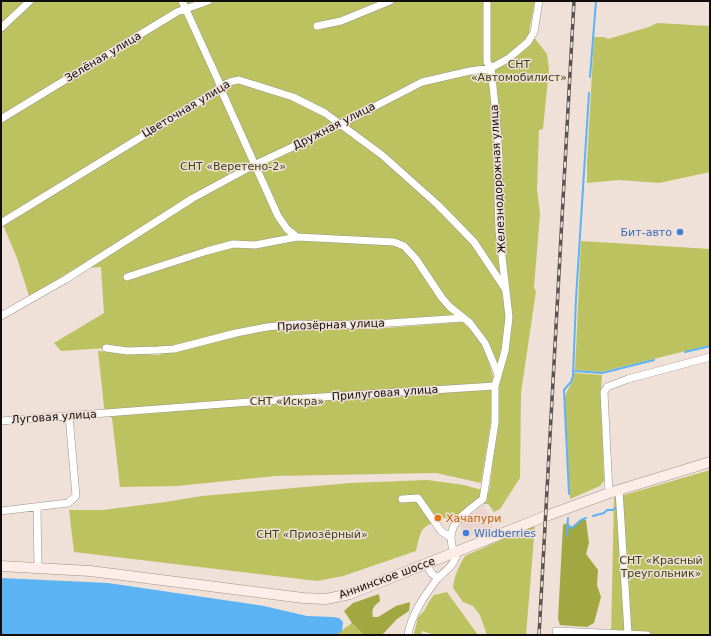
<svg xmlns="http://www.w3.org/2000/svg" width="711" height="636" font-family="'DejaVu Sans',sans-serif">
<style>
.commercial{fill:#edd3d0}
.green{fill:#bcc25f}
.forest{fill:#a2a841}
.water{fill:#5bb3f3}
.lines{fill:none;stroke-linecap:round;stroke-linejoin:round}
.stream{stroke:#5bb3f3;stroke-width:2}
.street-casing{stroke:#a0928a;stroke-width:8}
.secondary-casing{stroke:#a0928a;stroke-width:11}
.street{stroke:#fff;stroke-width:7}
.secondary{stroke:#fcede8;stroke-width:10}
.rail-casing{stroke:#5b534e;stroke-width:3.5}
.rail{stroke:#efe0d8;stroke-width:2;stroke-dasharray:6;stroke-linecap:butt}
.shop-dot{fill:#3f7fe0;stroke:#efe0d8;stroke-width:1.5}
.food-dot{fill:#e8710a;stroke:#efe0d8;stroke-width:1.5}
.labels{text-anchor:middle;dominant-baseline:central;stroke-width:3;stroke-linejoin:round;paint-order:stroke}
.street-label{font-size:11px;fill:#130e0b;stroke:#efe0d8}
.park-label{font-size:11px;fill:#3c3f14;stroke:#efe0d8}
.shop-label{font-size:11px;fill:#366cbe;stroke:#efe0d8;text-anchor:end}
.food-label{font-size:11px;fill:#c56008;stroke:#efe0d8;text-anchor:start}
</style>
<rect width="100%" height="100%" fill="#efe0d8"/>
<path class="commercial" d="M484,505L493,527L467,538L461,531V522Z"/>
<path class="green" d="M1,1H535L529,31L547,54L549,69L543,129L539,130L537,189L540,214L534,288L536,291L521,393L520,478L500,509L494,512L488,504L473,503L448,522L446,517C422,528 422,524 416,551L343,576L317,581L74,552L69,510H103L165,502L202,496L350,483L427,480L464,485L489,492L498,419L499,383L511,329V296L507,291L509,317L498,374L485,343L463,318L298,324L174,349L106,348L61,351L54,343L104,313L101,267L75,269L29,296L17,258L1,220Z
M657,23L710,26V172L659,183L619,180L587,183V163L594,37H604L608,39L649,27Z
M581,241L710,249V345L601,372L575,370Z
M463,322L482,343L493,375L491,422L481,483L436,473L275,476L177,486L120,487L112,418L107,414L104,407L98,351L158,355L275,328L373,329Z
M574,373L602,375L601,390L604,481L600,486L570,499L565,398C567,388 574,383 574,373Z
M710,470V635H611L614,498Z
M535,525L526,635H487L480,615L473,606L463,602L453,588C454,576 459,566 465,556Z
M447,592L478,635H435L422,631L421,635L414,634L418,617L424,611L430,600L434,595Z
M352,623L364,635H335Z"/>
<path class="forest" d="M581,520H586L589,543L586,554L598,570L597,585L601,597L594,623L587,627L560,625L558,619L563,525L567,523L572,527Z
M379,594L380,601C374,606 371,609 373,617H378L396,606L410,602L409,611L397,619L382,635H364L352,623L344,611L353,603Z"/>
<path class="water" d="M1,578L108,583L264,606L307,616L333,617L339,618L343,622L342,631L335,635H1Z"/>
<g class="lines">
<path class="stream" d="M590,77L596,1
M685,352L710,346
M574,371L602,373L654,360
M569,494L564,390L571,382L573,376L576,299L589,93
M593,516L604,513L607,510H613L615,508
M567,526L572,528L581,520L586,518
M567,536L568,518"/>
<g class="street-casing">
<path id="street" d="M182,1L218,80L223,94L278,216L287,229L297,237
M317,26L341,21L390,1
M1,28L30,1
M1,119L177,12L208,1
M1,223L213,93C221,86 228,81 239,80L293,97L325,113L382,155L438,205L474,242L506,290
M127,277L207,251L233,244L255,245L297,237L394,242L404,246L416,259L442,298L450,307L470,323L485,343L498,374
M1,316L66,279L193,198L254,165L341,124L422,82L470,71L491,68L509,58L528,42L534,32L539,1
M106,348L127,351L158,350L174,349L236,333L267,327L298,324L323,325L375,324L463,318
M1,421L290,399L495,386
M619,490L628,633
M609,493L604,392L607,387L628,379L710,357
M402,499L418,498L441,531L450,537
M37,507L38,568
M1,511L68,503L76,496L69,416
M454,552C443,525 464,514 483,499L495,423V386L505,351L509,317L499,231L498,197L499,158L496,115L491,68L487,62V1
M427,564L431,573L438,578
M556,631L647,635
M408,635C411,615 425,595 437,579C445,571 456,564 457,552"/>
</g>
<g class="secondary-casing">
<path id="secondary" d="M1,566L90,571L303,598L326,599L350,594L546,516L609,493L710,462"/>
</g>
<use href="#street" class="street"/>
<use href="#secondary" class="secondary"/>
<g class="rail-casing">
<path id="rail" d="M539,635L574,1"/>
</g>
<use href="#rail" class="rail"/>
</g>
<g class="shop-dot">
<circle cx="680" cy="232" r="4"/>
<circle cx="466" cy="533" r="4"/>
</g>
<circle class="food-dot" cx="438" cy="518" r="4"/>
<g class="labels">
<g class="street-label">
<text transform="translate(103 57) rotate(-31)">Зелёная улица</text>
<text transform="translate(186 109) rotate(-31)">Цветочная улица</text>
<text transform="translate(334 126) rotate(-27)">Дружная улица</text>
<text transform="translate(498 179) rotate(-93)">Железнодорожная улица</text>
<text transform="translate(331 325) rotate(-2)">Приозёрная улица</text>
<text transform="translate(385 393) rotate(-4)">Прилуговая улица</text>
<text transform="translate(54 417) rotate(-4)">Луговая улица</text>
<text transform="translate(387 578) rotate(-20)">Аннинское шоссе</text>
</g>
<g class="park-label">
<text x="519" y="64">СНТ<tspan x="519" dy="13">«Автомобилист»</tspan></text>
<text x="233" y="166">СНТ «Веретено-2»</text>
<text x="287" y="401">СНТ «Искра»</text>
<text x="312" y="534">СНТ «Приозёрный»</text>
<text x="661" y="560">СНТ «Красный<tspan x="661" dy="13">Треугольник»</tspan></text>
</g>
<g class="shop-label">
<text x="672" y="232">Бит-авто</text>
<text x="474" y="533" text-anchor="start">Wildberries</text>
</g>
<g class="food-label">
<text x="446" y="518">Хачапури</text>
</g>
</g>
<rect width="711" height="636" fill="none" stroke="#130e0b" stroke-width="4"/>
</svg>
